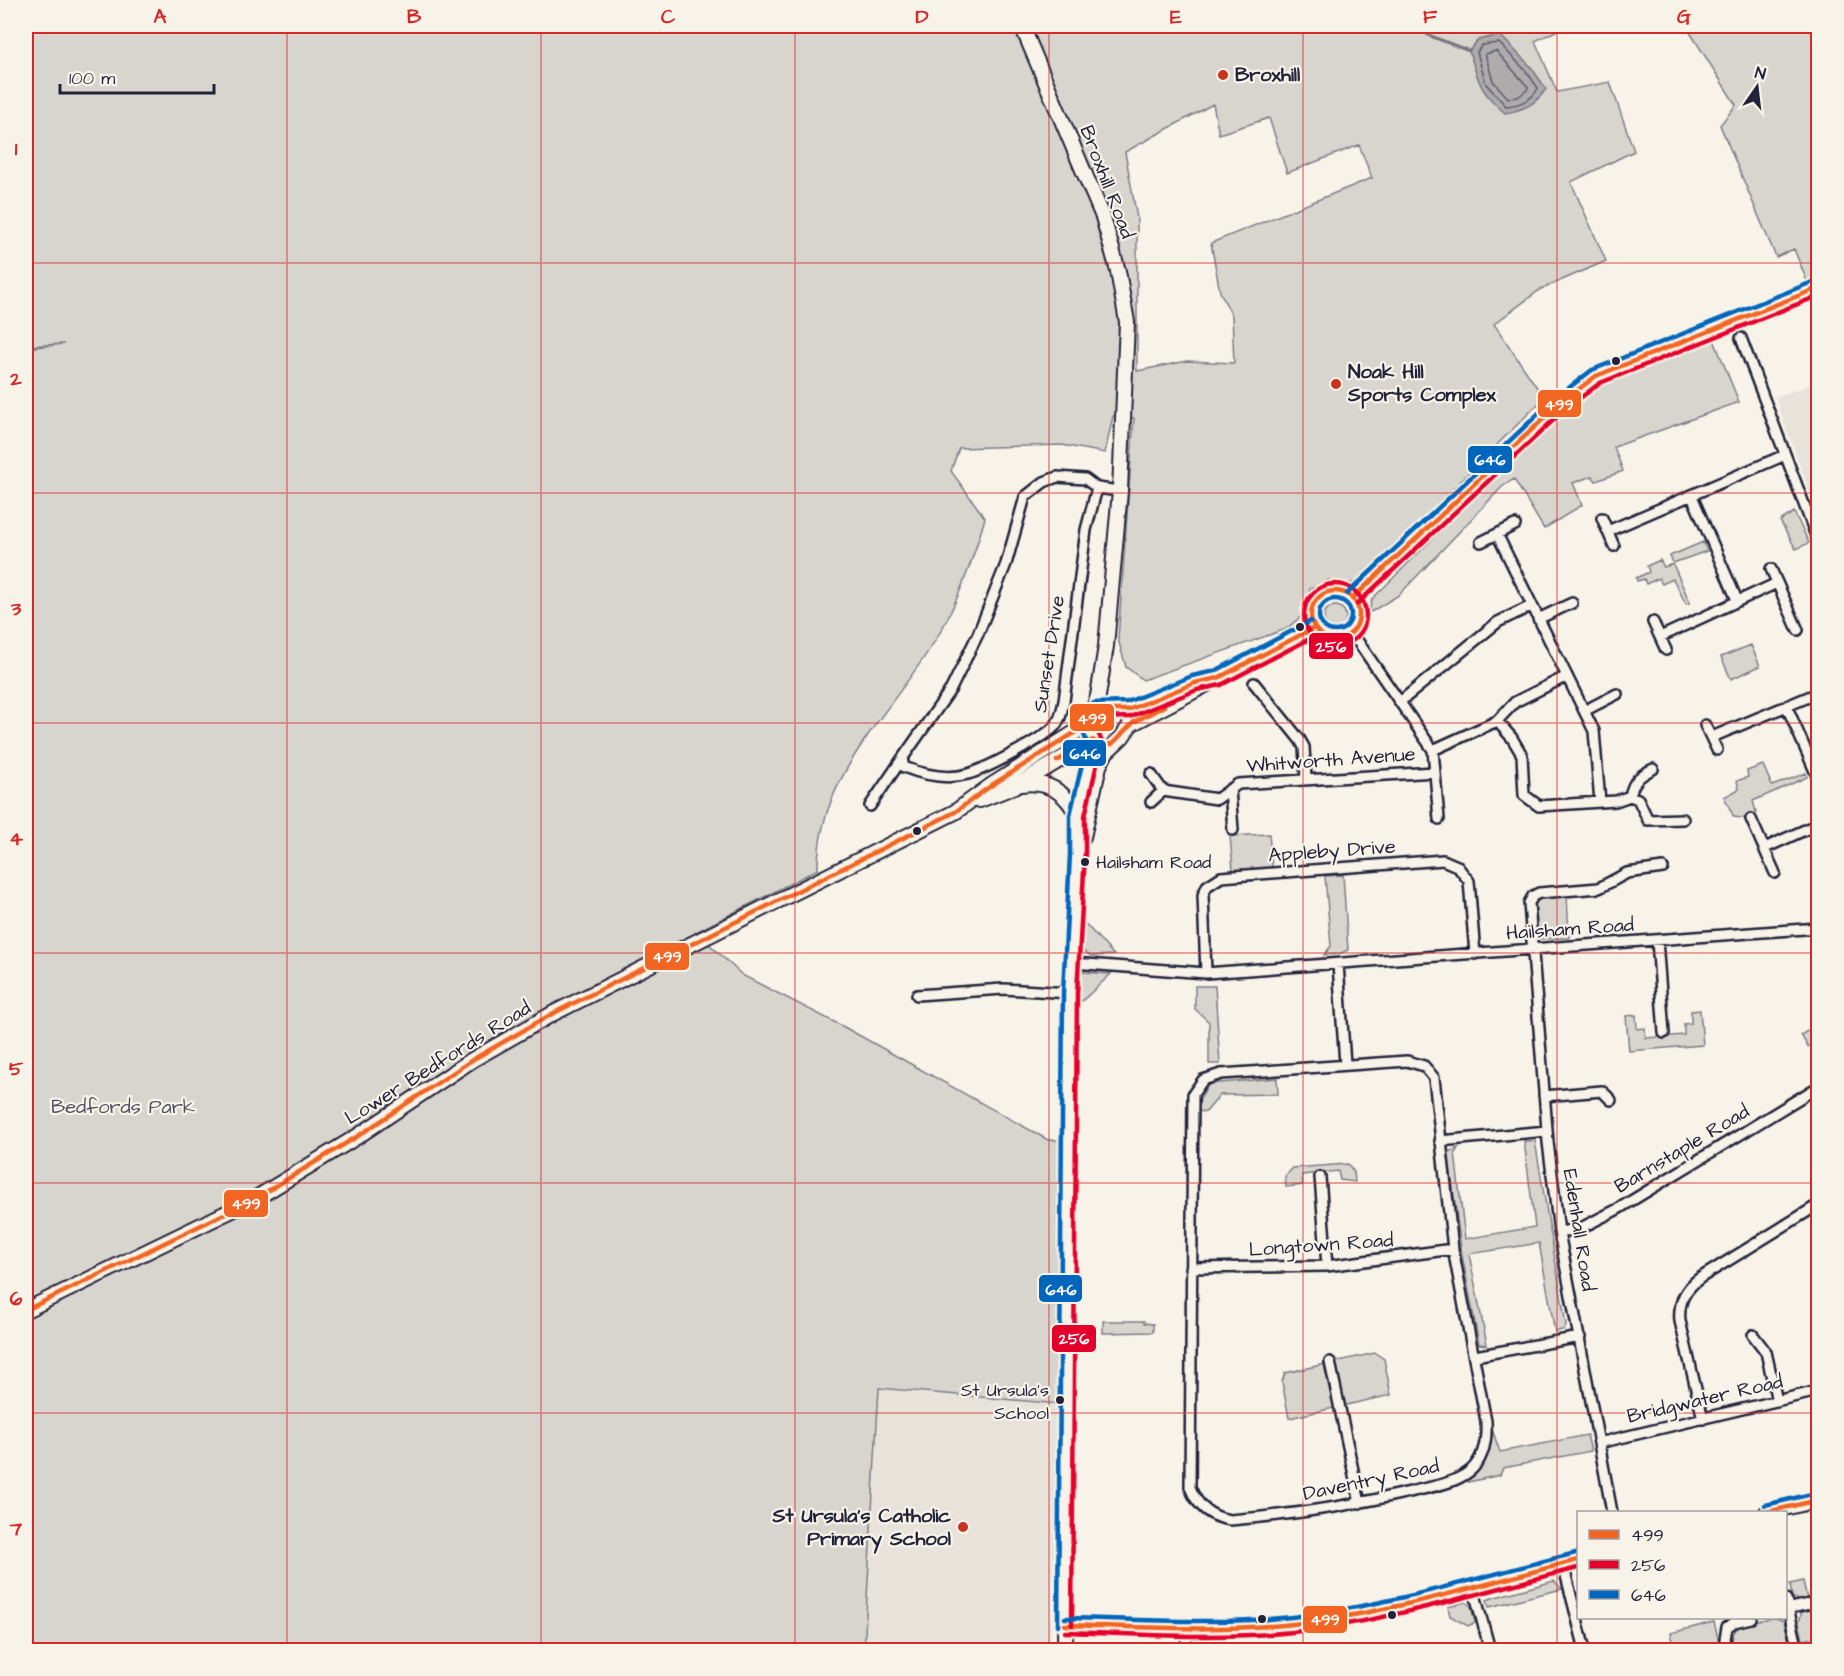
<svg xmlns="http://www.w3.org/2000/svg" width="1844" height="1676" font-family="'Architects Daughter',sans-serif">
<style>
.built{fill:#e7e3db}
.green{fill:#d8d5cf;stroke:#7d7c85;stroke-width:1.5;fill-rule:evenodd}
.water{fill:#aeabad;stroke:#76747f;stroke-width:1.5}
.lines{fill:none;stroke-linecap:round;stroke-linejoin:round}
.shore{stroke:#5a5969;stroke-width:1.5}
.stream{stroke:#76747f;stroke-width:3}
.street-casing{stroke:#22223b;stroke-width:14}
.secondary-casing{stroke:#22223b;stroke-width:18}
.street{stroke:#f7f3e8;stroke-width:9}
.secondary{stroke:#f7f3e8;stroke-width:14}
.bus-1-casing{stroke:#f7f3e8;stroke-width:9}
.bus-2-casing{stroke:#f7f3e8;stroke-width:9}
.bus-3-casing{stroke:#f7f3e8;stroke-width:9}
.bus-1{stroke:#f26522;stroke-width:4.5}
.bus-2{stroke:#e4002b;stroke-width:4.5}
.bus-3{stroke:#0065bd;stroke-width:4.5}
.grid{fill:none;stroke:#d62828;stroke-width:1.5;stroke-opacity:0.55}
.poi-dot{fill:#c8321e;stroke:#f7f3e8;stroke-width:2}
.bus-dot{fill:#22223b;stroke:#f7f3e8;stroke-width:2}
.labels{text-anchor:middle;dominant-baseline:central;stroke-width:4.5;stroke-linejoin:round;paint-order:stroke}
.bus-label{font-size:18px;fill:#22223b;stroke:#f7f3e8;text-anchor:start}
.poi-label{font-size:20px;font-weight:bold;fill:#22223b;stroke:#f7f3e8;text-anchor:start}
.street-label{font-size:20px;fill:#22223b;stroke:#f7f3e8}
.park-label{font-size:20px;fill:#504f60;stroke:#f7f3e8}
.line-badge{stroke:#f7f3e8;stroke-width:2}
.badge-label{font-size:16px;text-anchor:middle;font-weight:bold;fill:#fff}
.neatline{fill:none;stroke:#d62828;stroke-width:2}
.grid-label{font-size:20px;text-anchor:middle;font-weight:bold;fill:#d62828}
</style>
<rect width="100%" height="100%" fill="#f7f3e8"/>
<filter id="ink" filterUnits="userSpaceOnUse"><feTurbulence type="fractalNoise" baseFrequency=".0167" numOctaves="2"/><feDisplacementMap in="SourceGraphic" scale="12" xChannelSelector="R" yChannelSelector="G"/><feConvolveMatrix kernelMatrix="1 2 1 2 8 2 1 2 1" color-interpolation-filters="sRGB"/></filter>
<g filter="url(#ink)">
<path class="built" d="M1818,382V515L1775,397Z
M879,1388L1059,1404L1050,1650H864Z"/>
<path class="green" d="M26,26H1566L1535,41L1557,92L1610,82L1634,151L1571,182L1606,261L1541,289L1494,324L1544,398L1372,569L1352,583L1335,586L1329,580L1310,589L1303,615L1286,629L1143,680L1126,667L1118,639L1134,418L1113,416L1105,453L1062,445L959,448L951,471L985,518C974,556 961,594 942,629C898,707 817,773 818,869L696,932L742,975L844,1027L1048,1140H1060L1059,1404L879,1388L864,1650H26V348L64,344L26,346ZM1213,104L1219,134L1269,118L1287,173L1359,145L1372,178L1211,243L1220,292L1232,316L1234,363L1187,361L1137,371V218L1125,152Z
M1686,26H1818V277L1807,281L1794,249L1776,257L1720,125L1736,105Z
M1714,340L1739,402L1614,447L1623,471L1596,481L1592,476L1573,483L1582,505L1544,529L1514,479L1502,487L1399,595L1369,613L1372,599L1558,414L1604,385Z
M1794,512L1809,543L1796,549L1780,521Z
M1703,542L1707,551L1673,563L1670,556Z
M1660,560L1664,567L1673,564L1690,603L1686,604L1673,579L1662,584L1659,578L1646,584L1644,579L1637,581L1636,578L1649,572L1647,566Z
M1324 617a11 11 0 1 1 22 0a11 11 0 1 1-22 0Z
M1751,645L1760,666L1731,679L1721,657Z
M1763,765L1772,786L1806,773L1807,777L1753,801L1756,812L1751,819L1734,817L1724,797L1739,789L1737,781L1748,777L1747,771Z
M1269,834L1272,867L1233,870L1230,836Z
M1343,875L1348,950L1339,954L1324,955L1331,946L1325,876Z
M1567,895L1569,938L1538,939L1535,929V904L1542,897Z
M1079,917L1114,955L1091,956L1079,948Z
M1082,972L1111,974L1082,1001L1077,998L1079,975Z
M1195,986H1215L1220,1064H1209V1022L1195,1009Z
M1700,1010L1703,1045L1629,1051L1626,1016L1636,1015L1637,1029L1645,1028L1646,1038L1684,1035V1024L1691,1023V1011Z
M1818,1024V1040L1808,1047L1801,1035Z
M1277,1078L1278,1094L1220,1095L1206,1112L1198,1111V1101L1209,1084Z
M1524,1141H1535L1566,1325L1565,1329L1555,1332L1539,1243L1469,1254L1487,1345L1479,1344L1462,1255L1448,1152L1458,1148L1455,1153L1465,1239L1535,1227Z
M1348,1164L1354,1172L1355,1182L1340,1180L1338,1171L1302,1175L1303,1185L1286,1187L1285,1176L1293,1168Z
M1103,1321H1144V1323L1153,1324V1332L1103,1333Z
M1375,1353L1384,1359L1391,1395L1289,1418L1282,1382L1285,1373Z
M1493,1432L1500,1452L1587,1435L1591,1451L1503,1468L1500,1475L1468,1482L1467,1479L1486,1460Z
M1554,1581L1562,1589L1489,1607L1487,1600L1492,1598Z
M1803,1581L1807,1599L1799,1601L1792,1597L1790,1584Z
M1465,1602L1471,1606L1475,1623L1468,1626L1450,1616L1448,1607Z
M1818,1607V1616L1815,1618L1818,1637L1803,1640L1799,1622L1802,1611Z
M1776,1618L1784,1621L1791,1650H1733C1725,1622 1754,1620 1776,1618Z
M1714,1622L1719,1642L1675,1650L1671,1633Z"/>
<path class="water" d="M1500,35L1531,67L1546,89C1535,105 1523,110 1505,113C1479,91 1479,82 1469,51L1478,40Z"/>
<g class="lines">
<path class="shore" d="M1499,43L1526,71L1538,88C1533,100 1519,105 1506,106L1486,84L1477,52L1482,45Z
M1496,51L1528,87L1527,90L1518,97L1508,98L1493,81L1485,54Z"/>
<path class="stream" d="M1418,26L1428,35L1469,51"/>
<g class="street-casing">
<path id="street" d="M1741,338L1818,541
M1097,488L1086,530L1064,701C1062,710 1061,720 1054,727C1041,740 986,769 968,774C947,780 924,775 904,767L902,759L951,689L978,634L1006,564L1025,497L1044,482L1057,477L1085,479L1097,488L1120,491
M1692,496L1737,600
M1602,518L1614,546
M1608,531L1785,455
M1497,534L1515,525
M1481,542L1497,534L1594,731L1600,802
M1771,569L1798,630
M1538,619L1572,603
M1653,622L1666,650
M1352,633L1433,750L1439,819
M1660,637L1777,583
M1254,683L1300,740L1304,747L1306,779
M1401,701L1498,622L1531,606
M1787,707L1818,778
M1584,711L1617,694
M1497,721L1512,738L1522,755L1524,795L1539,806L1616,801L1630,796L1638,799L1648,820L1683,819
M1705,725L1717,750
M1712,737L1818,693
M1433,750L1497,721L1515,702L1567,676
M1151,774L1163,791L1217,799L1238,784L1435,772
M1230,789L1233,830
M1630,796C1633,781 1640,775 1653,769
M1151,802L1163,791
M870,806L902,759
M1751,819L1775,873
M1765,848L1818,824
M1657,940L1664,1033
M1073,963L1206,973L1818,928
M1338,964L1345,1064
M1206,973L1203,895L1207,886L1221,877L1443,860L1457,866L1469,881L1475,954
M917,995L1003,989L1070,993
M1407,1061L1424,1066L1434,1078L1453,1249L1486,1421C1487,1439 1485,1458 1470,1471C1454,1484 1430,1487 1410,1492C1350,1506 1291,1515 1230,1520C1210,1517 1197,1506 1190,1487L1193,1094L1203,1080L1221,1074Z
M1544,1096L1602,1091L1611,1100
M1440,1141L1547,1131
M1320,1177L1327,1266
M1559,1232L1579,1229L1618,1209L1818,1087
M1191,1268L1327,1266L1453,1249
M1753,1335L1766,1352L1777,1401
M1475,1356L1580,1337
M1330,1362L1360,1503
M1703,1419L1680,1321C1678,1302 1685,1289 1700,1278L1818,1205
M1599,1443L1818,1391
M1612,1512L1559,1232L1548,1142L1529,903L1533,896L1539,893L1599,888L1627,873L1663,868
M1563,1564L1585,1650
M1473,1587L1490,1650
M1786,1599L1798,1650
M1786,1609L1818,1602
M1186,1650L1187,1629
M1728,1650L1725,1639L1727,1627L1734,1622L1751,1618"/>
</g>
<g class="secondary-casing">
<path id="secondary" d="M1022,26L1103,217L1118,271L1127,322L1120,491L1106,646L1098,696L1092,714
M1311 615a24 24 0 1 1 48 0a24 24 0 1 1-48 0Z
M1352,599L1558,405L1596,376L1818,288
M1090,718L1104,708L1128,710L1160,697
M1021,784C1047,780 1066,792 1077,815
M980,800L1018,785L1093,740
M1083,837L1099,766L1106,752L1122,737L1131,724L1314,628
M26,1310L253,1200L358,1136L472,1060L552,1014L955,812L992,785L1087,725
M1767,1512L1818,1500
M1065,1625C1141,1626 1218,1632 1293,1624C1390,1613 1484,1583 1578,1560
M1065,1650L1070,993L1078,854L1077,815L1095,742"/>
</g>
<use href="#street" class="street"/>
<use href="#secondary" class="secondary"/>
<g class="bus-1-casing">
<path id="bus-1" d="M1311 615a24 24 0 1 1 48 0a24 24 0 1 1-48 0Z
M1352,599L1558,405L1596,376L1818,288
M1057,761L1093,740L1100,745L1112,744L1134,722L1164,706
M26,1310L253,1200L358,1136L472,1060L552,1014L955,812L992,785L1087,725L1097,710H1128L1195,683L1218,678L1314,628
M1767,1512L1818,1500
M1065,1625C1141,1627 1218,1632 1293,1624C1390,1613 1484,1584 1578,1560"/>
</g>
<g class="bus-2-casing">
<path id="bus-2" d="M1304 615a31 31 0 1 1 62 0a31 31 0 1 1-62 0Z
M1357,604L1563,411L1600,383L1818,296
M1072,1625L1077,993L1085,854V816L1102,742L1095,725L1100,718L1130,717L1197,690L1221,685L1317,635
M1065,1632C1141,1634 1217,1640 1293,1632C1390,1621 1484,1591 1578,1568"/>
</g>
<g class="bus-3-casing">
<path id="bus-3" d="M1347,594L1553,400L1592,370L1815,281
M1319 615a16 16 0 1 1 32 0a16 16 0 1 1-32 0Z
M1765,1505L1816,1493
M1065,1618C1141,1619 1217,1625 1292,1617C1389,1606 1482,1576 1576,1553
M1058,1625L1063,993L1070,854V815L1087,743L1080,723L1086,710L1094,703L1127,702L1192,676L1215,671L1311,621"/>
</g>
<use href="#bus-1" class="bus-1"/>
<use href="#bus-2" class="bus-2"/>
<use href="#bus-3" class="bus-3"/>
</g>
</g>
<path class="grid" d="M287,26V1650M541,26V1650M795,26V1650M1049,26V1650M1303,26V1650M1557,26V1650M26,263H1818M26,493H1818M26,723H1818M26,953H1818M26,1183H1818M26,1413H1818"/>
<g class="poi-dot">
<circle cx="1223" cy="75" r="6"/>
<circle cx="1336" cy="384" r="6"/>
<circle cx="963" cy="1527" r="6"/>
</g>
<g class="bus-dot">
<circle cx="1616" cy="361" r="5"/>
<circle cx="1300" cy="627" r="5"/>
<circle cx="917" cy="831" r="5"/>
<circle cx="1085" cy="862" r="5"/>
<circle cx="1060" cy="1400" r="5"/>
<circle cx="1392" cy="1615" r="5"/>
<circle cx="1262" cy="1619" r="5"/>
</g>
<g class="labels">
<g class="bus-label">
<text x="1096" y="862">Hailsham Road</text>
<text x="1049" y="1390" text-anchor="end">St Ursula's<tspan x="1049" dy="23">School</tspan></text>
</g>
<g class="poi-label">
<text x="1235" y="75">Broxhill</text>
<text x="1348" y="372">Noak Hill<tspan x="1348" dy="23">Sports Complex</tspan></text>
<text x="951" y="1516" text-anchor="end">St Ursula's Catholic<tspan x="951" dy="23">Primary School</tspan></text>
</g>
<g class="street-label">
<text transform="translate(1107 182) rotate(69)">Broxhill Road</text>
<text transform="translate(1049 654) rotate(-81)">Sunset Drive</text>
<text transform="translate(1331 760) rotate(-4)">Whitworth Avenue</text>
<text transform="translate(1332 851) rotate(-4)">Appleby Drive</text>
<text transform="translate(1570 929) rotate(-4)">Hailsham Road</text>
<text transform="translate(438 1063) rotate(-32)">Lower Bedfords Road</text>
<text transform="translate(1682 1149) rotate(-31)">Barnstaple Road</text>
<text transform="translate(1579 1230) rotate(81)">Edenhall Road</text>
<text transform="translate(1321 1245) rotate(-4)">Longtown Road</text>
<text transform="translate(1705 1399) rotate(-13)">Bridgwater Road</text>
<text transform="translate(1371 1480) rotate(-12)">Daventry Road</text>
</g>
<g class="park-label">
<text x="123" y="1107">Bedfords Park</text>
</g>
</g>
<g class="line-badge">
<rect x="1537" y="389" width="45" height="29" rx="6" fill="#f26522"/>
<rect x="1467" y="445" width="46" height="29" rx="6" fill="#0065bd"/>
<rect x="1308" y="632" width="46" height="28" rx="6" fill="#e4002b"/>
<rect x="1069" y="703" width="46" height="29" rx="6" fill="#f26522"/>
<rect x="1062" y="739" width="45" height="28" rx="6" fill="#0065bd"/>
<rect x="644" y="942" width="46" height="29" rx="6" fill="#f26522"/>
<rect x="223" y="1189" width="46" height="29" rx="6" fill="#f26522"/>
<rect x="1038" y="1274" width="45" height="29" rx="6" fill="#0065bd"/>
<rect x="1051" y="1324" width="46" height="29" rx="6" fill="#e4002b"/>
<rect x="1302" y="1605" width="46" height="29" rx="6" fill="#f26522"/>
</g>
<g class="badge-label">
<text x="1559" y="410">499</text>
<text x="1490" y="465">646</text>
<text x="1331" y="652">256</text>
<text x="1092" y="724">499</text>
<text x="1085" y="759">646</text>
<text x="667" y="962">499</text>
<text x="246" y="1209">499</text>
<text x="1061" y="1295">646</text>
<text x="1074" y="1344">256</text>
<text x="1325" y="1625">499</text>
</g>
<rect width="1844" height="1676" fill="none" stroke="#f7f3e8" stroke-width="66"/>
<rect x="1577" y="1511" width="210" height="108" fill="#f7f3e8" stroke="#a29fa3" stroke-width="1.5"/>
<rect x="1589" y="1530" width="30" height="9" fill="#f26522" stroke="#a29fa3" stroke-width="1.5"/>
<text x="1631" y="1541" font-size="18" fill="#22223b">499</text>
<rect x="1589" y="1560" width="30" height="9" fill="#e4002b" stroke="#a29fa3" stroke-width="1.5"/>
<text x="1631" y="1571" font-size="18" fill="#22223b">256</text>
<rect x="1589" y="1590" width="30" height="9" fill="#0065bd" stroke="#a29fa3" stroke-width="1.5"/>
<text x="1631" y="1601" font-size="18" fill="#22223b">646</text>
<g transform="translate(1757 87) rotate(14)" stroke="#f7f3e8" stroke-width="4.5" paint-order="stroke">
<path d="M0-4.5L10 22L0 15L-10 22Z" fill="#22223b"/>
<text y="-9" font-size="16" font-weight="bold" text-anchor="middle" fill="#22223b">N</text>
</g>
<path d="M60 84v9h154v-9" fill="none" stroke="#22223b" stroke-width="3"/>
<text x="69" y="84" font-size="18" fill="#22223b" stroke="#f7f3e8" stroke-width="4.5" paint-order="stroke">100 m</text>
<rect x="33" y="33" width="1778" height="1610" class="neatline"/>
<g class="grid-label">
<text x="160" y="23">A</text>
<text x="414" y="23">B</text>
<text x="668" y="23">C</text>
<text x="922" y="23">D</text>
<text x="1176" y="23">E</text>
<text x="1430" y="23">F</text>
<text x="1684" y="23">G</text>
<text x="16" y="155">1</text>
<text x="16" y="385">2</text>
<text x="16" y="615">3</text>
<text x="16" y="845">4</text>
<text x="16" y="1075">5</text>
<text x="16" y="1305">6</text>
<text x="16" y="1535">7</text>
</g>
</svg>
